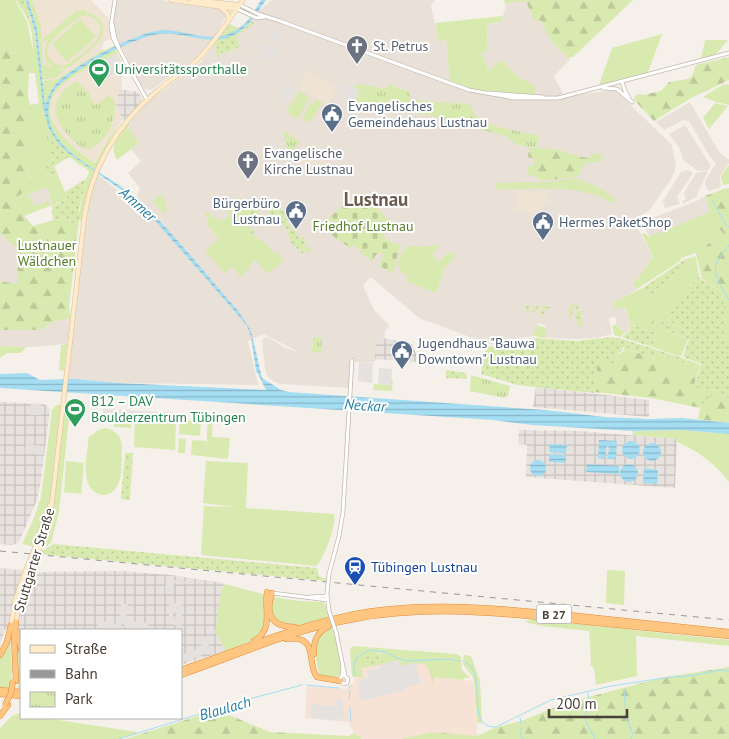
<svg xmlns="http://www.w3.org/2000/svg" width="729" height="739" font-family="'PT Sans',sans-serif">
<style>
.residential{fill:#e9e1d7}
.commercial{fill:#f7e3d5}
.industrial{fill:url(#industrial-grid)}
.education{fill:#efe3d3}
.grass{fill:#d9eab1;fill-rule:evenodd}
.forest{fill:url(#forest-firs)}
.cemetery{fill:url(#cemetery-stones)}
.park{fill:url(#park-tufts)}
.garden{fill:url(#garden-dots)}
.parking{fill:#e4e1de}
.water{fill:url(#water-rules)}
.lines{fill:none;stroke-linecap:round;stroke-linejoin:round}
.stream{stroke:#a5def3;stroke-width:1}
.tertiary-casing{stroke:#c4b9ae;stroke-width:4.5}
.secondary-casing{stroke:#d9c09a;stroke-width:5}
.trunk-casing{stroke:#e38a36;stroke-width:6}
.tertiary{stroke:#fff;stroke-width:3}
.secondary{stroke:#ffeaca;stroke-width:4}
.trunk{stroke:#ffc682;stroke-width:5}
.rail{stroke:#989898;stroke-width:1;stroke-dasharray:6 6;stroke-linecap:butt}
.tertiary-bridge-casing{stroke:#c4b9ae;stroke-width:4.5;stroke-linecap:butt}
.secondary-bridge-casing{stroke:#d9c09a;stroke-width:5;stroke-linecap:butt}
.trunk-bridge-casing{stroke:#e38a36;stroke-width:6;stroke-linecap:butt}
.tertiary-bridge{stroke:#fff;stroke-width:3}
.secondary-bridge{stroke:#ffeaca;stroke-width:4}
.trunk-bridge{stroke:#ffc682;stroke-width:5}
.labels{text-anchor:middle;dominant-baseline:central;stroke-width:4;stroke-linejoin:round;paint-order:stroke}
.shield{fill:#fff;stroke:#807973;stroke-width:1}
.shield-label{font-size:12px;font-weight:bold;fill:#494037}
.worship-label{font-size:14px;fill:#5b616d;stroke:#fff;text-anchor:start}
.leisure-label{font-size:14px;fill:#27864d;stroke:#fff;text-anchor:start}
.service-label{font-size:14px;fill:#4e5e75;stroke:#fff;text-anchor:start}
.park-label{font-size:14px;fill:#557e28;stroke:#fff}
.street-label{font-size:14px;fill:#494037;stroke:#fff}
.transit-label{font-size:14px;fill:#164399;stroke:#fff;text-anchor:start}
.water-label{font-size:15px;font-style:italic;fill:#287fa1;stroke:#fff}
.district-label{font-size:19px;font-weight:bold;fill:#6d5c4e;stroke:#fff}
</style>
<defs>
<pattern id="industrial-grid" width="8" height="8" patternUnits="userSpaceOnUse" patternTransform="scale(1.25)"><rect width="8" height="8" fill="#e8e2de"/><path d="M0 4h8M4 0v8" fill="none" stroke="#c8c3bf"/></pattern>
<pattern id="forest-firs" width="22" height="20" patternUnits="userSpaceOnUse" patternTransform="scale(1.25)"><rect width="22" height="20" fill="#d9eab1"/><path d="M5 1l3.5 6h-7zM16 11l3.5 6h-7z" fill="#bcca99"/></pattern>
<pattern id="cemetery-stones" width="16" height="16" patternUnits="userSpaceOnUse" patternTransform="scale(1.25)"><rect width="16" height="16" fill="#d9eab1"/><path d="M2 7V4a2 2 0 0 1 4 0v3zM10 15v-3a2 2 0 0 1 4 0v3z" fill="#bcca99"/></pattern>
<pattern id="park-tufts" width="24" height="20" patternUnits="userSpaceOnUse" patternTransform="scale(1.25)"><rect width="24" height="20" fill="#d9eab1"/><path d="M3 7l-1-3M5 7V3M7 7l1-3M15 17l-1-3M17 17v-4M19 17l1-3" fill="none" stroke="#bcca99"/></pattern>
<pattern id="garden-dots" width="8" height="8" patternUnits="userSpaceOnUse" patternTransform="scale(1.25)"><rect width="8" height="8" fill="#d9eab1"/><path d="M2 2h.1M6 6h.1" fill="none" stroke="#bcca99" stroke-width="1.8" stroke-linecap="round"/></pattern>
<pattern id="water-rules" width="6" height="5" patternUnits="userSpaceOnUse" patternTransform="scale(1.25)"><rect width="6" height="5" fill="#a5def3"/><path d="M0 2.5h6" fill="none" stroke="#88b5c6"/></pattern>
</defs>
<rect width="100%" height="100%" fill="#f5f0e9"/>
<path class="residential" d="M117,0H161L178,4L214,7L223,10L226,16L215,36L197,57L151,90L142,89L114,31L113,16Z
M272,0H435L431,6L438,40L446,39L450,84L525,82L518,77L501,61L489,71L481,53L488,50L487,24L501,22L507,3L526,1L534,20L540,19L552,42L570,60L554,76L564,96L615,90L671,144L673,150L676,166L672,178L649,211L633,219L653,257L633,285L637,290L621,298L631,325L628,331L625,333L616,324V317L610,318L609,321L612,334L597,338L576,339L545,338L546,326L538,323L533,336L508,340L499,345L486,343L419,318L371,277L363,285L374,310L390,326L385,331L384,338L379,337L376,345L375,362H352L349,388L280,384L273,381L268,377L265,370L262,341L264,338L268,337L285,348L300,353L264,334L248,341L258,385L67,382L78,273L89,201L98,175L134,203L140,188L128,173L141,161L131,149L139,143L127,125L150,100L200,63L230,24L238,28Z
M690,102L719,152L729,160V163L720,176L721,187L709,191L705,185V181L716,163L710,157L689,121L683,120L664,130L656,122Z
M685,125L711,166L708,170L698,171L683,160L680,149L669,134Z
M688,170L693,173L677,197L680,204L665,208L663,201L681,172Z
M708,171L696,197L683,204L682,201L686,199L684,193L696,173Z
M47,187L52,206H35L28,195Z
M705,196L712,211L650,237L641,222L699,200Z
M0,233L18,250L17,284L0,281Z
M71,318L67,344L31,347L0,346V330H40L53,322Z"/>
<path class="commercial" d="M350,649L434,664V677L474,681L477,736L432,732L400,739H362L354,733L348,722L305,718L307,686L347,689L349,685L353,684L356,679L352,676Z"/>
<path class="industrial" d="M119,89L138,92L142,99V102L123,121L116,105Z
M379,337L412,344L416,353V362L375,359L376,345Z
M536,387L649,400V417L533,407Z
M0,402L42,404L46,405L50,410L41,480L37,500L19,542L12,545L0,544Z
M519,430L580,431L677,439L675,488L526,477L527,445L518,444Z
M0,568L40,572L121,571L171,575L224,583L215,633L219,637L225,651L181,665V630H21V632H18L5,629L0,645Z"/>
<path class="education" d="M32,0H91L109,19L111,39L104,41L102,48L104,52L118,54L125,67L122,71V89H119L116,105L122,119L113,131L95,163L67,141L57,130L53,121L44,80L40,37Z
M307,70L335,87V91L327,105L297,87Z
M303,144L329,164L322,175L314,170L311,173L293,158Z
M517,190L534,192L550,190L548,204L544,203L543,209V216L544,219H547L546,222L541,221L538,216L533,213L514,211Z"/>
<path class="grass" d="M0,0H15L27,21L33,50L32,34L28,19L30,18L33,24L42,80L37,29L28,0H32L41,26L43,65L62,70L63,72L57,77L42,80V81L57,79L100,52L114,46L118,53L97,65H92C81,72 69,78 60,87C31,117 72,147 95,163L113,131L122,119C102,153 87,182 81,222L78,219L84,188L89,171L69,157L47,136L53,162L45,164L46,178L57,173L68,199L24,216L12,201C18,194 26,193 31,185L28,168L30,159L25,152L30,147L43,151C28,138 15,132 31,112L30,105L39,103L35,73H29L27,50L11,54L10,47L12,42L9,36L5,35L0,37ZM47,187L52,205L48,201L35,206L28,195Z
M83,9C88,15 97,13 101,22C104,27 104,32 102,37C98,44 74,66 66,68C45,73 40,53 49,38L44,42L42,40L77,10L79,12ZM86,15C96,17 105,27 98,38C93,45 77,59 69,63C58,70 44,59 48,47C51,38 77,17 86,15Z
M503,16L501,22L487,24L488,50L481,53L489,71L501,60L518,77L535,86V99L489,95L450,84L446,39L438,41L435,23Z
M80,19L96,37L67,62L52,44Z
M662,34L647,75L598,88L612,48Z
M705,40H728L716,54L701,59Z
M724,84L729,85V105L716,102L703,97Z
M299,91L310,97L298,119L286,112Z
M316,99L322,103L310,123L302,118L311,103L313,104Z
M715,103L728,106L709,129L703,118Z
M127,125L139,143L117,160C108,146 119,136 127,125Z
M729,165V184L723,185L721,176Z
M575,178L596,186L615,198L614,204C580,182 534,190 496,189V183L549,182Z
M162,193L167,208L164,215L153,201Z
M237,204L244,206L253,217L246,224L252,230L251,233L269,246L275,254L279,253L281,259L285,260L267,274L256,260L250,264L251,267L240,277L233,267L224,273L205,250L219,239L206,223L209,221L204,213L210,212L212,219L217,217L221,221L230,216L226,209Z
M712,211L716,224L723,233L696,253L681,258L680,261L637,289L633,285L653,257L642,234L645,233L649,237Z
M441,244L432,254L438,262L448,253L453,252L455,257L445,267L436,293L406,281L408,276L401,272L397,264L402,252L408,246L424,247Z
M696,258L699,276L666,311L671,316L668,320L691,334V336L653,318L650,324L688,339L681,357L652,347L656,333L631,325L625,307L615,309L614,302L617,300H621V298L641,289L649,297Z
M616,324L625,333L620,337L614,335L612,326Z
M537,325L546,328L545,338L533,336Z
M67,344L64,371L59,370L61,345Z
M0,346L26,347L21,353H7L0,358Z
M656,353L686,364L688,360L701,365L696,378L653,362Z
M391,379H393L392,391L373,390L374,384L391,385Z
M56,405H65L70,409L59,512L51,543L43,549L22,544L34,518L41,497L52,410Z
M208,414H213L212,437L230,438L228,459L191,455L192,440L206,441V451Z
M114,417L131,418V428L114,427Z
M135,420L176,422L175,450L134,447Z
M180,420L201,422L200,436L179,434Z
M106,428C115,430 121,436 122,445C121,462 126,494 102,495C78,490 87,455 89,436H91L98,430Z
M680,430L729,434V482C716,464 698,451 677,442V439L633,435V431Z
M179,438L186,439L185,453H178Z
M66,461L84,463L81,494L64,492Z
M206,461L248,463L246,508L334,514C337,524 325,554 319,563L316,566L201,555L204,506L235,507L203,503Z
M607,570L625,571L624,605L606,603Z
M225,584L263,594L265,600V628L254,640L225,651L219,637L215,633C218,621 218,591 225,584Z
M273,597L300,601L323,602L326,606L328,617L296,626L282,625L271,615Z
M530,619L729,640V646L636,636L637,676L596,685L594,668L590,665L591,659L589,631L542,626L525,622Z
M331,627C337,640 346,661 340,675C334,679 324,678 319,674L315,652L318,637Z
M10,636L12,671L10,689L0,687V657Z
M16,637L21,652V689H17L18,680Z
M353,646L457,654L461,657L462,670L470,678H464L463,680L434,677L433,684C430,677 430,666 422,663L400,666L398,660L380,666L384,654L378,652L369,666H373L361,668L363,678L352,676L350,649Z
M464,655L471,656L480,681L482,723H477L474,681L472,676L463,664Z
M19,713L21,714V718H45L137,732V734L119,739H0V728L12,716Z"/>
<path class="forest" d="M504,0H633L573,57L568,58L552,42L540,20L534,21L526,1L507,3L506,6Z
M5,35L9,36L12,42L10,47L11,54L20,52L22,47L24,46C32,56 28,83 28,96C29,102 31,106 31,112C23,122 20,134 33,142L37,134L41,136L43,151L30,147L25,152L30,159L28,168L31,185C26,193 18,194 12,202L33,226L65,217L70,224L79,221L69,307L71,318L53,322L40,330H0V281L17,284L18,250L0,233V37Z
M729,57V80L691,98L654,121L634,100L635,96L639,94L643,95L661,91L669,82L688,79L692,76L696,65Z
M529,148C537,149 545,148 553,149C567,151 578,158 591,158L590,155L599,153L603,159L599,162H588L581,168L580,174L575,177L541,181L535,176L528,175V166H534L535,159L528,157Z
M729,188V344L726,343V321L722,292L702,279L696,253L723,233L716,224L705,196L723,189Z
M624,348L654,358L653,362L696,378L694,386L704,392L701,405L712,390L729,398V423L698,419L699,412L701,408L651,398L594,392L598,360L614,364L618,354L623,352Z
M729,667V739H400L432,732L477,736L494,728L521,721L563,704L660,678Z
M217,710L270,732L349,736L354,733L362,739H125Z"/>
<path class="cemetery" d="M347,201L354,207L360,201L376,207L393,225L383,234L386,240L400,245L393,273L379,266L384,255L378,252L372,261L361,254L360,250L353,245L350,248L330,234L332,231L322,225Z"/>
<path class="park" d="M76,81L88,92L95,105L108,96L114,99C117,121 109,137 91,149C82,150 77,144 71,138C50,117 49,98 76,81Z
M361,84L384,89L391,84L397,88L410,91V98L420,101L470,104L475,115L494,126L539,136L537,148L517,145L509,138L502,135L451,122L438,117L366,104H354L359,91L353,86Z
M283,130L300,142L290,155L288,154Z
M313,337L322,338L321,353L312,352Z
M471,375L510,386L508,396L504,398L470,391Z"/>
<path class="garden" d="M16,0H26L30,10V18L28,19Z
M251,20L254,23L236,37L241,50L239,47L227,52V55L224,51L219,56V59L215,50L217,48L214,45L230,24L241,30Z
M46,135L69,157L54,166L57,173L45,178V164L53,162Z
M87,178L79,208V221L70,224L65,217L53,221L52,206L68,199L65,192Z
M237,197L236,200C247,204 254,207 261,215L260,217L266,221L260,227L255,220L249,225L251,229L255,230L253,233L257,237L251,233L252,230L245,224L253,216L247,210L243,208V206L235,205L236,202L234,201Z
M262,197L270,201L272,198C274,202 282,210 286,214L285,216L288,220L287,222L298,234V238L299,239L303,236L306,241L304,243L308,249L311,247V249L310,254L305,251L301,254L299,253L302,250L300,249L298,250L289,240L291,238L287,234L290,231V229L286,230L281,220L277,223L268,212L269,210L268,208L266,209L258,202L259,200L263,202L265,200Z
M695,256L696,258L649,297L641,289L684,260Z
M699,276L701,279L722,292L726,321V343L729,344V398L712,390L709,401L704,406L701,405L704,392L694,386L702,364L683,357L689,339L650,324L653,318L691,335V334L668,320L671,316L666,311Z
M578,304V311H585L581,312V324L585,325L584,326H577L576,307H573L572,318H569V305Z
M523,305L552,307L551,309L546,308L543,316L540,315L543,307H538L535,313L532,312L534,307L530,306L528,310L530,311L529,313Z
M631,325L656,333L652,347L622,337L629,331Z
M612,337L623,339L688,360L686,364L656,353L654,358L623,347L621,352L618,353L614,364L598,360L594,393L517,385L481,374L486,346L500,347L509,342L533,338L577,341Z
M446,370L466,373L467,379L446,378Z
M125,453H133L130,500L121,499Z
M53,544L317,568L319,576L326,579V581L39,554L41,550L46,549Z
M374,653L384,654L385,660L377,666L366,665L364,662L365,658Z"/>
<path class="parking" d="M272,28L279,31L278,33L280,34L277,42L272,41L268,37L270,33H272L270,32Z
M268,44L273,49L274,51L275,50L282,55L279,59L273,55V57L266,60L264,58L260,59L259,57L263,56L262,54L268,52L269,53L270,50L267,49V51L262,53L261,51L258,52L257,50L260,49V46L265,45L266,47Z
M115,54L120,64L121,70L105,79L97,65Z
M344,82L359,90L354,104L338,95Z
M290,87L291,89L295,88L292,95H291L287,102L277,96L284,89Z
M331,108L336,111L333,117L340,121L337,126L324,118Z
M359,362L373,363L372,383L358,381Z
M379,368L392,369L391,385L378,384Z
M31,404H41V415H30Z
M103,409L179,413V418L103,414Z
M26,444L42,446L43,455L25,453Z
M166,579L186,582L185,584L174,583V594L165,593Z
M169,602L183,604L181,626L173,625L176,613H173V619L169,618Z
M121,604H128L126,615L129,623L131,624L133,621L148,623V629L137,628L135,630L132,628L129,630L125,627L120,618Z
M98,621L121,624L120,630L97,629Z
M205,636L211,652L181,662V655L202,648L199,638Z
M398,660L400,666L416,663L421,683L405,688L403,691L361,701L358,686L361,679L369,678L367,671L380,668L382,664Z
M336,699H342L345,719L340,718V721L310,718L312,704L335,706Z"/>
<path class="water" d="M26,0H28L29,3L37,29L45,105C49,96 51,88 58,82C75,65 140,30 164,30C185,30 210,43 231,33C246,27 253,13 261,0H266C247,29 234,45 197,38C185,36 172,32 160,34C136,36 63,73 52,94C45,110 48,127 59,140C75,162 113,178 135,197C173,231 205,274 239,312L251,331L262,378L281,390L289,392L545,410L605,417L649,419L682,418L729,423V434L680,430L633,431L532,425L493,420L0,388V374L27,373L40,380L74,379L119,383L266,390L256,370L251,337L247,326L238,315L151,216L130,196L68,153L58,143L49,129L43,106L35,32Z
M599,440L617,441L616,459H607L609,449L608,445L606,449V459L598,458Z
M622 450a9 9 0 1 1 18 0a9 9 0 1 1-18 0Z
M643 452a9 9 0 1 1 18 0a9 9 0 1 1-18 0Z
M550,444L567,445L566,453L549,452Z
M549,454L566,455V463L549,462Z
M530 468a8 8 0 1 1 16 0a8 8 0 1 1-16 0Z
M587,464L619,466V474L586,472Z
M620 473a9 9 0 1 1 18 0a9 9 0 1 1-18 0Z
M644,468L658,470L657,484L643,483Z"/>
<g class="lines">
<path class="stream" d="M712,200L726,225L729,227
M729,245C725,251 720,256 717,262C711,274 724,290 729,300
M463,661C491,671 462,728 496,727L551,700L611,686L671,677L690,676L720,670L729,671
M354,676V665L356,658L369,650L386,652L397,658L407,661L450,659L459,661
M306,685L339,688
M349,688L351,686
M624,690L626,718L633,734L631,739
M588,693L589,700
M349,699L350,691
M588,702L585,720L595,739
M350,708L351,721
M520,717L521,724
M521,728V737L524,739
M119,739L238,702L302,685"/>
<g class="tertiary-casing">
<path id="tertiary" d="M115,0L111,26L113,38L147,100
M240,5L258,14L280,21L469,90L514,98H558L729,53
M237,9L257,18L264,17
M112,23L115,38L119,48
M622,82L625,91L629,98
M603,88L617,89L632,102
M489,93L543,97
M329,574L339,536L343,512L352,360
M272,593L328,600
M327,594L329,611
M310,597L327,596
M336,632L345,676L348,679L347,683L344,684L339,680L342,676L343,666"/>
</g>
<g class="secondary-casing">
<path id="secondary" d="M171,0L237,9
M192,0L240,5
M221,8L227,13L229,20
M38,540L50,505
M42,541L51,511L84,220C91,167 118,124 157,91C171,79 187,70 199,58C216,41 229,19 243,0
M16,622L21,595L28,576
M11,625L15,601L24,575"/>
</g>
<g class="trunk-casing">
<path id="trunk" d="M272,593C265,614 271,627 295,627
M17,632L21,649
M286,639C320,634 306,664 317,677L340,681
M254,641C274,630 264,610 267,592
M314,654C313,641 317,632 329,626
M0,655L7,642L11,625
M181,670C242,649 301,623 366,612C430,602 494,608 559,614C616,620 672,626 729,632
M181,675C239,655 294,629 355,619C429,605 503,613 578,621C628,626 679,631 729,636
M16,681L14,637L16,622
M0,690L21,692
M0,694L21,696
M0,716L8,705"/>
</g>
<use href="#tertiary" class="tertiary"/>
<use href="#secondary" class="secondary"/>
<use href="#trunk" class="trunk"/>
<path class="rail" d="M0,551L729,620"/>
<g class="tertiary-bridge-casing">
<path id="tertiary-bridge" d="M327,593L329,574
M329,611L336,632"/>
</g>
<g class="secondary-bridge-casing">
<path id="secondary-bridge" d="M24,575L38,540
M28,576L42,541"/>
</g>
<g class="trunk-bridge-casing">
<path id="trunk-bridge" d="M5,705L11,693L13,681"/>
</g>
<use href="#tertiary-bridge" class="tertiary-bridge"/>
<use href="#secondary-bridge" class="secondary-bridge"/>
<use href="#trunk-bridge" class="trunk-bridge"/>
</g>
<defs>
<g id="church-pin" transform="scale(1.125)"><path d="M0 17L-7.5 6A9.5 9.5 0 1 1 7.5 6Z" fill="#6b7280" stroke="#fff"/><path d="M-1.2-6h2.4v3.5h3.3v2.4h-3.3V6h-2.4V-.1h-3.3v-2.4h3.3Z" fill="#fff"/></g>
<g id="stadium-pin" transform="scale(1.125)"><path d="M0 17L-7.5 6A9.5 9.5 0 1 1 7.5 6Z" fill="#2e9e5b" stroke="#fff"/><path d="M0-5a6.5 5 0 1 0 0 10a6.5 5 0 1 0 0-10ZM-3.5-1.8h7v3.6h-7Z" fill="#fff"/></g>
<g id="civic-pin" transform="scale(1.125)"><path d="M0 17L-7.5 6A9.5 9.5 0 1 1 7.5 6Z" fill="#5c6f8a" stroke="#fff"/><path d="M-.6-6.5H3V-4.5H.6V-3L4-1V1h2V6H-6V1h2V-1L-.6-3ZM-1.2 2.5V6h2.4V2.5Z" fill="#fff"/></g>
<g id="station-pin" transform="scale(1.125)"><path d="M0 17L-7.5 6A9.5 9.5 0 1 1 7.5 6Z" fill="#1a4fb4" stroke="#fff"/><path d="M-3-6H3Q5-6 5-4V2Q5 4 3 4L4.5 6H3L1.5 4h-3L-3 6H-4.5L-3 4Q-5 4-5 2V-4Q-5-6-3-6ZM-3.5-4v3h7v-3ZM-3.5 1v1.5H-2V1ZM2 1v1.5H3.5V1Z" fill="#fff"/></g>
</defs>
<g fill-rule="evenodd">
<use href="#church-pin" x="357" y="46"/>
<use href="#stadium-pin" x="99" y="69"/>
<use href="#civic-pin" x="332" y="114"/>
<use href="#church-pin" x="248" y="161"/>
<use href="#civic-pin" x="296" y="211"/>
<use href="#civic-pin" x="543" y="222"/>
<use href="#civic-pin" x="402" y="351"/>
<use href="#stadium-pin" x="75" y="409"/>
<use href="#station-pin" x="355" y="567"/>
</g>
<g class="labels">
<rect class="shield" x="536.5" y="604.5" width="35" height="19" rx="4"/>
<g class="shield-label">
<text x="554" y="614">B 27</text>
</g>
<g class="worship-label">
<text x="373" y="46">St. Petrus</text>
<text x="264" y="153">Evangelische<tspan x="264" dy="16">Kirche Lustnau</tspan></text>
</g>
<g class="leisure-label">
<text x="115" y="69">Universitätssporthalle</text>
<text x="91" y="401">B12 – DAV<tspan x="91" dy="16">Boulderzentrum Tübingen</tspan></text>
</g>
<g class="service-label">
<text x="348" y="106">Evangelisches<tspan x="348" dy="16">Gemeindehaus Lustnau</tspan></text>
<text x="280" y="203" text-anchor="end">Bürgerbüro<tspan x="280" dy="16">Lustnau</tspan></text>
<text x="559" y="222">Hermes PaketShop</text>
<text x="418" y="343">Jugendhaus "Bauwa<tspan x="418" dy="16">Downtown" Lustnau</tspan></text>
</g>
<g class="park-label">
<text x="363" y="226">Friedhof Lustnau</text>
<text x="47" y="245">Lustnauer<tspan x="47" dy="16">Wäldchen</tspan></text>
</g>
<g class="street-label">
<text transform="translate(34 560) rotate(-73)">Stuttgarter Straße</text>
</g>
<g class="transit-label">
<text x="371" y="567">Tübingen Lustnau</text>
</g>
<g class="water-label">
<text transform="translate(138 204) rotate(42)">Ammer</text>
<text transform="translate(365 405) rotate(4)">Neckar</text>
<text transform="translate(225 708) rotate(-16)">Blaulach</text>
</g>
<g class="district-label">
<text x="376" y="199">Lustnau</text>
</g>
</g>
<rect x="20" y="629" width="162" height="90" fill="#ffffff" stroke="#b6b3af"/>
<rect x="30" y="645" width="25" height="8" fill="#ffeaca" stroke="#b6b3af"/>
<text x="65" y="654" font-size="15" fill="#494037">Straße</text>
<rect x="30" y="670" width="25" height="8" fill="#989898" stroke="#b6b3af"/>
<text x="65" y="679" font-size="15" fill="#494037">Bahn</text>
<rect x="30" y="692" width="25" height="15" fill="url(#park-tufts)" stroke="#b6b3af"/>
<text x="65" y="704" font-size="15" fill="#494037">Park</text>
<path d="M549 709v8h78v-8" fill="none" stroke="#494037" stroke-width="2.5"/>
<text x="556" y="709" font-size="15" fill="#494037" stroke="#ffffff" stroke-width="4" paint-order="stroke">200 m</text>
</svg>
